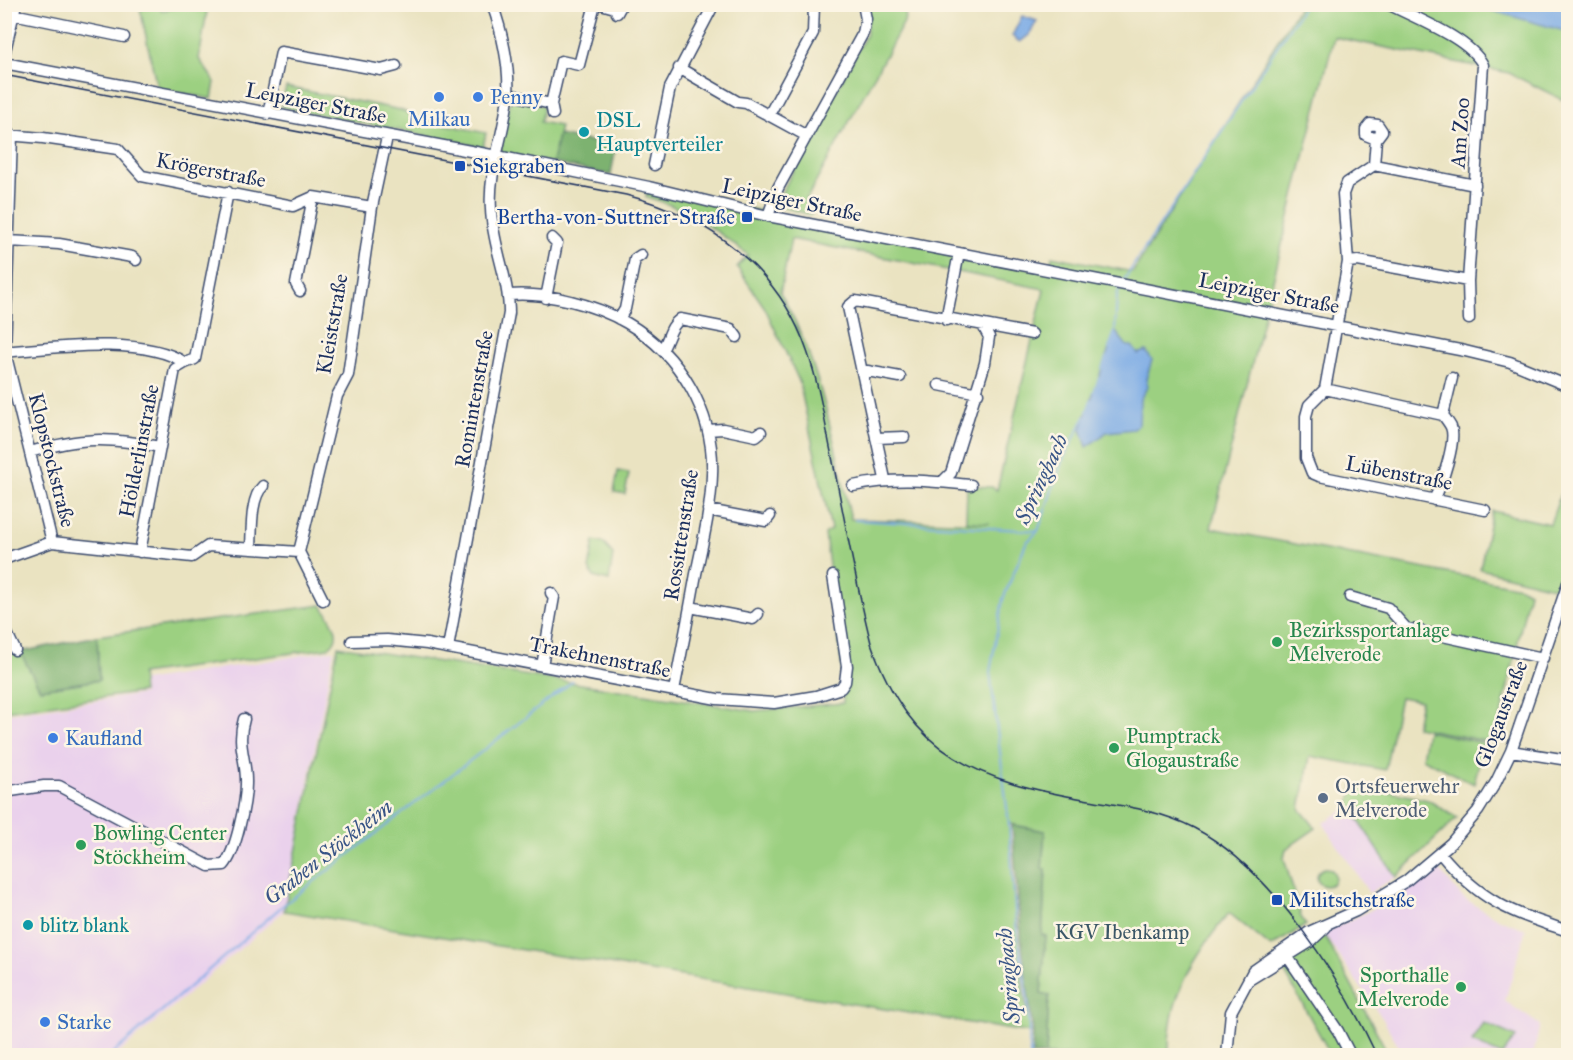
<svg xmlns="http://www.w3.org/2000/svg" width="1573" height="1060" font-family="'IM FELL Great Primer',serif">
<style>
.built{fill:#ead1ec}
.green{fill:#9cd081;stroke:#5c8070;stroke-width:1.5;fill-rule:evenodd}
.forest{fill:#7db26f;stroke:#4c7066;stroke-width:1.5}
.water{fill:#7babe5;stroke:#4b6da2;stroke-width:1.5}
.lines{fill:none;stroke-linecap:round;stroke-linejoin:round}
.stream{stroke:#7babe5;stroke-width:2}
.minor-casing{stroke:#3a4a6d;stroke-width:13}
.minor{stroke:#fff;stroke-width:10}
.tram{stroke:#1b2f5e;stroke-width:1.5}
.shop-dot{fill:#3f7fe0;stroke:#fcf5e5;stroke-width:2}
.culture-dot{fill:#0f9aa8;stroke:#fcf5e5;stroke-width:2}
.transit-dot{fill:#1a4fb4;stroke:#fcf5e5;stroke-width:2}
.leisure-dot{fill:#2e9e5b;stroke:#fcf5e5;stroke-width:2}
.service-dot{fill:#5c6f8a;stroke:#fcf5e5;stroke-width:2}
.labels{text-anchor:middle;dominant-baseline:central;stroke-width:5;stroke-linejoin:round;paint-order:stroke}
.shop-label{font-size:21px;fill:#366cbe;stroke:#fcf5e5;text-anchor:start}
.street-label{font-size:21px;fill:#1b2f5e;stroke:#fcf5e5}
.culture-label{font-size:21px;fill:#0d838f;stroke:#fcf5e5;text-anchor:start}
.transit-label{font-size:21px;fill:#164399;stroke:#fcf5e5;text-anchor:start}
.leisure-label{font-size:21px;fill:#27864d;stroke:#fcf5e5;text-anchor:start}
.service-label{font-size:21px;fill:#4e5e75;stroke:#fcf5e5;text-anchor:start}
.park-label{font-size:21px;fill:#3b5767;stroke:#fcf5e5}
.water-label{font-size:22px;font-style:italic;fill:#385486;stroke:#fcf5e5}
</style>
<rect width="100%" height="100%" fill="#fcf5e5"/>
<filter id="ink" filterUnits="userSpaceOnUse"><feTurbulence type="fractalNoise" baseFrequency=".0167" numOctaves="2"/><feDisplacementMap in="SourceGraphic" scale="12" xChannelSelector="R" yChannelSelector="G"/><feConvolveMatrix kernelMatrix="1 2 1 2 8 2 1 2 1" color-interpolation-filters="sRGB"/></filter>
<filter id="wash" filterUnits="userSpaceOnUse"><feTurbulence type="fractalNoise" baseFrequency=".008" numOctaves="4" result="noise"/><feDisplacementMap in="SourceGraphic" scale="24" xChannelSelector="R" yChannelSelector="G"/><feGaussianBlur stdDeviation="1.35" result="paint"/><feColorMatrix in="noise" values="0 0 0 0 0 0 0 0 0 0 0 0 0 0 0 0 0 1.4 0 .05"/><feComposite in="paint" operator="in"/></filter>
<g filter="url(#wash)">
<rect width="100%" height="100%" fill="#eae3c1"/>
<path class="built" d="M334,650L284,911L117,1055H5L4,714L144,694L143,681Z
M1349,806L1396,877L1369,893L1323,823Z
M1437,867L1462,897L1496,918L1526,929L1505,1001L1540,1025L1534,1051L1530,1056L1403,1055L1383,1019L1323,933L1371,910Z"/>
<path class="green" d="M159,5L161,11L187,5H208L199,59L215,82L212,99L157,88L140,8Z
M866,5H907L904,22L805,202L815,207L811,215L775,205L867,33Z
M1300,5H1568V83L1563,100L1509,73L1334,37L1211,528L1520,587L1529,592L1495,743L1416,727L1421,701L1400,697L1385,770L1310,756L1300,809L1316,828L1286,849L1284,858L1301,917L1306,925L1271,947L1229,913C1194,955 1167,998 1169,1055H1046L1049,995L1041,994L1046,936L1042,935L1046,869L1042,868L1045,831L1009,824L1023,988L1031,1033L284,911L338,646L754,711L843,703V676L825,534L831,529L799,381L765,308L737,267L748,255C716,230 686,207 646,197L648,187L1048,272L1052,256L1133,272ZM791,239L1044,289L997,490L992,487L967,486L966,522L990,523L851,519C833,441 821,362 780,293Z
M286,87L401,110L419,119L486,133L483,147L281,107Z
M510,99L544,106L540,122L560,126L552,163L500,154Z
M618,471L629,473L625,494L614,492Z
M1568,473V550L1556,588L1480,569L1492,511L1550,524Z
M594,541L603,543L613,554L609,581L594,577L589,569Z
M322,605C330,619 346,636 328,648L141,674L143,692L5,711L4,656L20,652L40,689L99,680L97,636Z
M1427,731L1484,743L1474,784L1422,758Z
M1354,784L1428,800L1457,818L1396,877L1349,806Z
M1317 877a9 9 0 1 1 18 0a9 9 0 1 1-18 0Z
M1323,933L1389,1055H1331L1283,969L1282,962Z
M1484,1023L1516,1037L1502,1055L1472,1042Z"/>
<path class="forest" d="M558,135L616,146L611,175L552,163Z
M97,636L99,680L40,689L20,652Z
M1012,825L1045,831L1042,868L1046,869L1042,935L1046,936L1041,993L1049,995L1046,1055H1032L1033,1032L1022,946Z"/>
<path class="water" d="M1472,5H1568V32Z
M1022,16L1037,21L1029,35L1020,42L1012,36Z
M1115,331L1127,346H1132L1138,354L1146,351L1152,360L1146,379L1148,386L1140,399L1139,424L1134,429L1107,432L1087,447L1081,429Z"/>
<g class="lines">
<path class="stream" d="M1124,280L1305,4
M1109,349L1115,331L1117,295L1120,288
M1102,369L1106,358
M1094,392L1099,378
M1087,412L1091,400
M855,520L1038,531
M110,1056L281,907L573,681
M1030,1056L1028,1002L1016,924L1009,824L990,672L1003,599L1026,543L1038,531L1062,461L1085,417"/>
</g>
</g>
<g filter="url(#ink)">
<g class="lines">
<g class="minor-casing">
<path id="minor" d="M601,4L615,8L617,13L622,4
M1388,4C1415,18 1469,38 1483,65L1468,281L1469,319
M13,14L124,37
M4,55L16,4
M4,63L502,157L649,187L768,216L1465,351L1510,362L1568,386
M679,68L738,102L746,103L807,136
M508,94L551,104L553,114
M551,104L561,61L579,65L595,4
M268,114L281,52L381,70L396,66
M769,115L813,33L814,4
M7,135L43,138L118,149L142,176L293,206L313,197L372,207
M12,135L5,352L52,542
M1376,139L1366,135V129L1370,124L1378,125L1382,131L1376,139L1374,165L1347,183L1343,194L1348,262L1325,389L1309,405L1306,416V458L1312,473L1319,476L1485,510
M654,165L670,88L714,4
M1374,165L1475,185
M768,216L778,188L863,33L866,19L863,4
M9,241L59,244L132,257L136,260
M1348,262L1358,261L1468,281
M300,291L296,284L313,197
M509,295C547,292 594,304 627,323C680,354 715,413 712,475C711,508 703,541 696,574C689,612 682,651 674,690
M546,298L557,243L552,238
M619,319L625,309L635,259L641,255
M946,320L959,253
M662,350C669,339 670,326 680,319L731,329L737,337
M4,352C52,348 144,335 185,363L195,359L228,192
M862,370L900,377
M939,385L978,393
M1325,389L1443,415
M708,430L723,429L756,436L761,432
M876,438L904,437
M30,452C82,437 107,437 160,447
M885,479L848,307L855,301L1032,334
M943,481L951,473L985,363L989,337L983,326
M853,486C897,477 928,481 971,485
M1434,500C1441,486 1457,441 1451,427C1449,423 1445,418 1443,415L1452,378
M708,510L766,521L770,516
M251,548C252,531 250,498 263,486
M140,552L175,369L185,363
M299,552L337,396L348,375L372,207L387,137
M4,559L52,542L192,557L208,546L299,552L323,600
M1350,597L1388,608L1406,628L1543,658
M690,607L753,619L758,614
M4,627L15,650
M352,641L387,640L427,644L717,699L774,703L816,696L841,688L845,682L847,666L833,576
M448,648L509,313C509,278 492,244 491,209C488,169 505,134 508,95C510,67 502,31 492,4
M542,666L554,597L551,593
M1511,751L1568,760
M4,792L44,786H59L209,866L224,865C236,852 246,802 246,784C247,759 236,745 244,719
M1440,853C1481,902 1510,912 1568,931
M1283,950L1338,1031L1351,1056
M1249,980L1310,942L1326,927
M1227,1056L1231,1012L1253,971L1309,932L1356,911L1406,881L1451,843L1478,811L1496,782L1511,751L1568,583"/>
</g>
<use href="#minor" class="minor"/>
<path class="tram" d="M4,75L626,195C708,216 779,269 807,351C819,384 824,418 831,452C844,516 855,580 871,643C911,757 979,781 1089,800C1125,806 1162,811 1194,828C1271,868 1341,979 1377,1056"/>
</g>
</g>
<g class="shop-dot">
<circle cx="439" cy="97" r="6"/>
<circle cx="478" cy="97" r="6"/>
<circle cx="53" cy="738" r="6"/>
<circle cx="45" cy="1022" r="6"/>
</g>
<g class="culture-dot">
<circle cx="584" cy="132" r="6"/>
<circle cx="28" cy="925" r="6"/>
</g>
<g class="transit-dot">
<rect x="454" y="160" width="12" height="12" rx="3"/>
<rect x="741" y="211" width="12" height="12" rx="3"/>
<rect x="1271" y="894" width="12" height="12" rx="3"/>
</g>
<g class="leisure-dot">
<circle cx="1277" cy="642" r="6"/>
<circle cx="1114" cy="748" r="6"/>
<circle cx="81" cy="845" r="6"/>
<circle cx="1461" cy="987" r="6"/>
</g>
<circle class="service-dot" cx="1323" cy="798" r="6"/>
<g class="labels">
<g class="shop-label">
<text x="490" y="97">Penny</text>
<text x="439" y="119" text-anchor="middle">Milkau</text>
<text x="65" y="738">Kaufland</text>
<text x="57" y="1022">Starke</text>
</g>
<g class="street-label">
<text transform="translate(316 103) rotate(11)">Leipziger Straße</text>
<text transform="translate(1460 133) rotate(-86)">Am Zoo</text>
<text transform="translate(211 170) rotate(11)">Krögerstraße</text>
<text transform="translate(792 200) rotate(12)">Leipziger Straße</text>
<text transform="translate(1269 293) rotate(11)">Leipziger Straße</text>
<text transform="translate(332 324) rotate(-80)">Kleiststraße</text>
<text transform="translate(474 399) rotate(-80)">Romintenstraße</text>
<text transform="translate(139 451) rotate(-79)">Hölderlinstraße</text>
<text transform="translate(52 460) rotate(76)">Klopstockstraße</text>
<text transform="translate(1399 473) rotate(11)">Lübenstraße</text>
<text transform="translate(681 535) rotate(-81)">Rossittenstraße</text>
<text transform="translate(600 657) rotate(11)">Trakehnenstraße</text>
<text transform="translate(1501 714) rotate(-69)">Glogaustraße</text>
</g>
<g class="culture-label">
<text x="596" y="120">DSL<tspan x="596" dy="24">Hauptverteiler</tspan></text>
<text x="40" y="925">blitz blank</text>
</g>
<g class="transit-label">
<text x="472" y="166">Siekgraben</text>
<text x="735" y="217" text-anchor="end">Bertha-von-Suttner-Straße</text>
<text x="1289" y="900">Militschstraße</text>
</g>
<g class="leisure-label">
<text x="1289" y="630">Bezirkssportanlage<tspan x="1289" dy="24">Melverode</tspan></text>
<text x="1126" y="736">Pumptrack<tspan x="1126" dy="24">Glogaustraße</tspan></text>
<text x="93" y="833">Bowling Center<tspan x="93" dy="24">Stöckheim</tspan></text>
<text x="1449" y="975" text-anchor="end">Sporthalle<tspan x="1449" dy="24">Melverode</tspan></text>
</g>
<g class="service-label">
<text x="1335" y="786">Ortsfeuerwehr<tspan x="1335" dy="24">Melverode</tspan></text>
</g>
<g class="park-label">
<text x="1122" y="932">KGV Ibenkamp</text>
</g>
<g class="water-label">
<text transform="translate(1041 479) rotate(-65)">Springbach</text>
<text transform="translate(328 852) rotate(-38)">Graben Stöckheim</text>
<text transform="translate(1008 976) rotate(-95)">Springbach</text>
</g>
</g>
<rect width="1573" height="1060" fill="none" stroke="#fcf5e5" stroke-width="24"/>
</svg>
